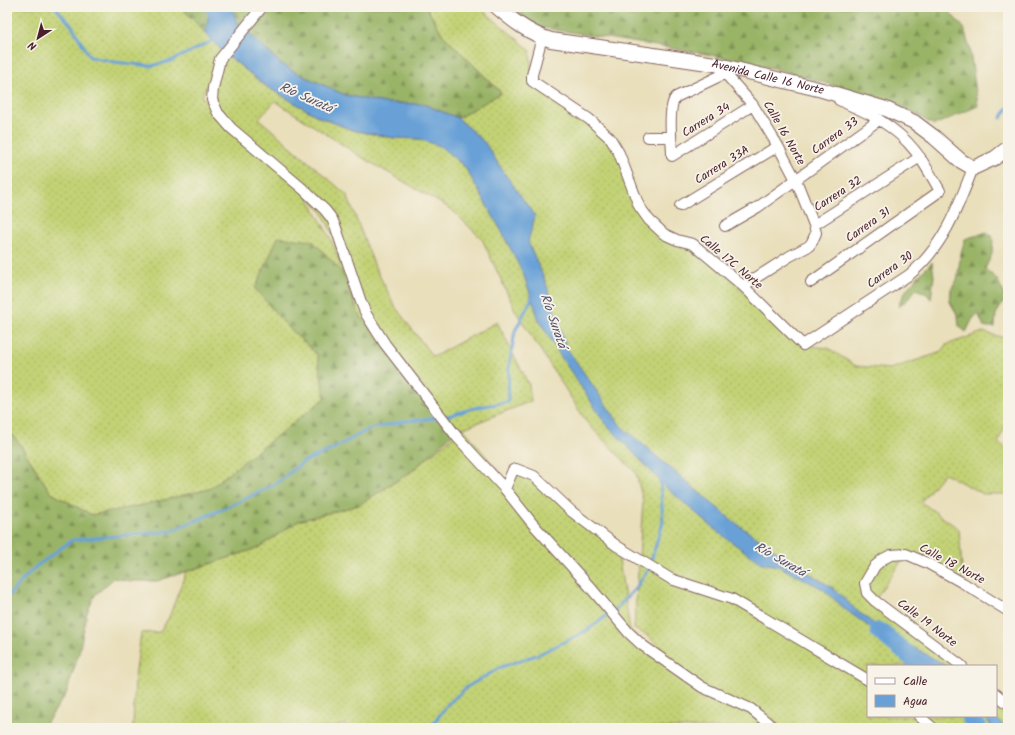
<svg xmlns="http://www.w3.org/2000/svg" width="1015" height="735" font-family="Kalam,sans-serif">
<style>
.grass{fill:url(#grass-dots);stroke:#867850;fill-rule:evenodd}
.forest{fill:url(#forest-firs);stroke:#726a48}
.water{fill:#69a1d7;stroke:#5a6081}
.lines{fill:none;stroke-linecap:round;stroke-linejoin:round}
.stream{stroke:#69a1d7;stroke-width:3}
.river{stroke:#69a1d7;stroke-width:18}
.street-casing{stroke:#82625d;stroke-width:12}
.secondary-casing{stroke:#82625d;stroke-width:16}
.street{stroke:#fff;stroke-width:10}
.secondary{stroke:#fff;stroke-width:14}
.labels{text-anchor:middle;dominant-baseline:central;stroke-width:3.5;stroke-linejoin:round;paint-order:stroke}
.street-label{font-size:12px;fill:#4a1f2b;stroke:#f7f3e8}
.water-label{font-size:13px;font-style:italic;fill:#565370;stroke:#f7f3e8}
</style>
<defs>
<pattern id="grass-dots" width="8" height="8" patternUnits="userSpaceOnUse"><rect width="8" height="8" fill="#c2d274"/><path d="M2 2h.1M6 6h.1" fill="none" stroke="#a8b465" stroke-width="1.8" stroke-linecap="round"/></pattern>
<pattern id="forest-firs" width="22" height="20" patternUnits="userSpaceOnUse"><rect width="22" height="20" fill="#99b466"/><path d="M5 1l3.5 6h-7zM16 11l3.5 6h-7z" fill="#7f9254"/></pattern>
</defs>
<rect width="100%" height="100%" fill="#f7f3e8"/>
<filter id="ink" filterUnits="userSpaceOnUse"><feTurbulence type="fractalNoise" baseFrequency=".025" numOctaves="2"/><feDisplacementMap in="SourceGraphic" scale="8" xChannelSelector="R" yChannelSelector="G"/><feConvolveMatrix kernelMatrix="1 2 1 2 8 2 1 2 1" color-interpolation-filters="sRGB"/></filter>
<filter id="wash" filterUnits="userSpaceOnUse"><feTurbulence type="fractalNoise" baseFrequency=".012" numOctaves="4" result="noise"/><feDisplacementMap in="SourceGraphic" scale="16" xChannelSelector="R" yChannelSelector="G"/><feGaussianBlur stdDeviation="0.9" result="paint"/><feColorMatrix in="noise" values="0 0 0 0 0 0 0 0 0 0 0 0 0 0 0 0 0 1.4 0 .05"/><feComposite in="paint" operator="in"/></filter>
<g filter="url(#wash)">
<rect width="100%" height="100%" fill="#e9dfbb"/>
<path class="grass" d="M7,7H181L222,51L267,87L319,117L352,130L394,138L419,139L440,146L465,167L502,231L482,140L458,118L501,92L443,35L426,7H479L530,50L532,75L610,138L648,222L693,244L803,345L828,348L856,366L890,369L942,352L946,345L983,332L1008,339V420L998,442L1008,450V494H983L944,473L921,502L959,529L963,583L906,554L875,600L962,666H868V716H996V694L1008,704V728H346L344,724L332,728H133L135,678L141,633L160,632L169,617L186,572L258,548L298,521L359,505L412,471L463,428L506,481L514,469L533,477L617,547L630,630L644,642L657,648L659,647L647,635L634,629L643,501L636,473L588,424L516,312L482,239L451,209L363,158L275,101L259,119L347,195L375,267L396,308L433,357L497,322L529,385L531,401L464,428L442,418L383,345L359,314L342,272L288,327L317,354L326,398L209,489L143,505L92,515L51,493L19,443L7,428ZM218,64L207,99L218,116L217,118L202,96ZM305,192L322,212L335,239L341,267L332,241Z"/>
<path class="forest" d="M181,7H426L443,35L501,93L458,118L423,104L385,103L345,95L299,74L281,64L237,22L216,39L205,32Z
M508,7H945L964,28L970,50L978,106L934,125L897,104L781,70L706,54L533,26Z
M987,232L993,238L992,254L985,269L997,279L1006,298L996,314L995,327H984L978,313L972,320L966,332L959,326L958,316L950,302L951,289L957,280L961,253L965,239Z
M278,237L313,241L342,272L359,314L383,345L442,418L460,427L412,471L359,505L298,521L258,548L157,581H131L114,578L95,595L87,613L79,653L66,694L43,728H7V428L19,443L51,493L92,515L143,505L209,489L325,398L317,354L288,327L255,289Z
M932,262L934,276L931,299L927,294L916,289L909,298L898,307C904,288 919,276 932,262Z"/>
<path class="water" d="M206,7H231L237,22L281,64L299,74L345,95L385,103L423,104L458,118L485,143L503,171L535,216L528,242L545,280L566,347L621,426L734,522L801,568L833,588L857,611L884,631L940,662L946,666H929L917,659L886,639L846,610L823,589L778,566L761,563L719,533L669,490L606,424L559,354L539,320L524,276L502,232L465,167L440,146L419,139L394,138L352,130L319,117L267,87L222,51L205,32L209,15Z
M985,716H993L1002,724V728H992Z"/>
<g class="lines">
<path class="stream" d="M55,7L72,26L90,57L115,62L151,66L171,61L216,39
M206,7L209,15
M1001,118L1008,108
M444,417L478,407L508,402L509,367L515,331L533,296
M7,597L33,569L72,540L171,531L223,509L274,485L303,462L333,449L369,429L406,421L439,418
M614,611L636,588L648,570L663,522L660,477
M430,728L448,704L467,687L501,667L539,654L562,643L586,631L609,614"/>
<path class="river" d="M879,631L922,666
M969,716L978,728"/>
</g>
</g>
<g filter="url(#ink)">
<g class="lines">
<g class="street-casing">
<path id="street" d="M262,7L220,59L213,88L212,100L218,113L231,128L303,189L325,210L332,219L336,228L361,302L366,314L385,344L457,437L505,489
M542,37L532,75V81L589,119L610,138L619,153L639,206L649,220L664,234L677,240L693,244L743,286L803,345L909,275C943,248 958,207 973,168
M722,70L753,105L778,146L796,180L814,225
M726,73L676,97C667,106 672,143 672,156L753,105
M648,137H671
M680,206L778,146
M725,226L758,207L879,120
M811,282L940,191C923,161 912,140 881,121C868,112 853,107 839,100
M743,286L790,256L809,246L812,242L816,233L814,225L920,157
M962,666L875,601L867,593L865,583L875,566L883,559L891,555L906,554L927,563L963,583L1008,611
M996,694L1008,704
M919,716L933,728
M774,728L751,709L702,687L642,645L629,633L590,587L532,523L505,489L513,470L516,469L534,476L571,511L617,546L671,579L732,599L868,680"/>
</g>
<g class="secondary-casing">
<g id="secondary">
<path id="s1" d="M497,7C513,21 530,34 551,40L715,64L822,90L886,109L914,122L934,137L961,161L973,168L995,158L1008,148"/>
</g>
</g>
<use href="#street" class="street"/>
<use href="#secondary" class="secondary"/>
</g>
</g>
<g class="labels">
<g class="street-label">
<text stroke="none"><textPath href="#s1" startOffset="284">Avenida Calle 16 Norte</textPath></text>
<text transform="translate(706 120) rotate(-32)">Carrera 34</text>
<text transform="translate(784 133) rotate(60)">Calle 16 Norte</text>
<text transform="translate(835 136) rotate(-36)">Carrera 33</text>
<text transform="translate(722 165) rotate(-32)">Carrera 33A</text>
<text transform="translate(838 194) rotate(-33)">Carrera 32</text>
<text transform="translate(868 225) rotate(-35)">Carrera 31</text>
<text transform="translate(731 262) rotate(40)">Calle 17C Norte</text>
<text transform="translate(890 270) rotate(-36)">Carrera 30</text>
<text transform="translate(952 564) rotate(28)">Calle 18 Norte</text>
<text transform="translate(927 623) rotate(37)">Calle 19 Norte</text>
</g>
<g class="water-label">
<text transform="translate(306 98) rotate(24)">Río Suratá</text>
<text transform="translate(553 321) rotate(71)">Río Suratá</text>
<text transform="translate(780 560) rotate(30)">Río Suratá</text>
</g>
</g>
<rect width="1015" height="735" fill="none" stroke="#f7f3e8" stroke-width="24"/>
<rect x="867" y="665" width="130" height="52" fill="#f7f3e8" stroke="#b29e9c"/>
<rect x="875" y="678" width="20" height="6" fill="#ffffff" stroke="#b29e9c"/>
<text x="903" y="685" font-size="12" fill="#4a1f2b">Calle</text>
<rect x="875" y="695" width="20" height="12" fill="#69a1d7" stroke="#b29e9c"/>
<text x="903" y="705" font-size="12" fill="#4a1f2b">Agua</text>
<g transform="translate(38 38) rotate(216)" stroke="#f7f3e8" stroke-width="3" paint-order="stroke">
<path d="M0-3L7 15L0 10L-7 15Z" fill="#4a1f2b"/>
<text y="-6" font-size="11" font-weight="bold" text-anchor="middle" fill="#4a1f2b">N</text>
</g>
</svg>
